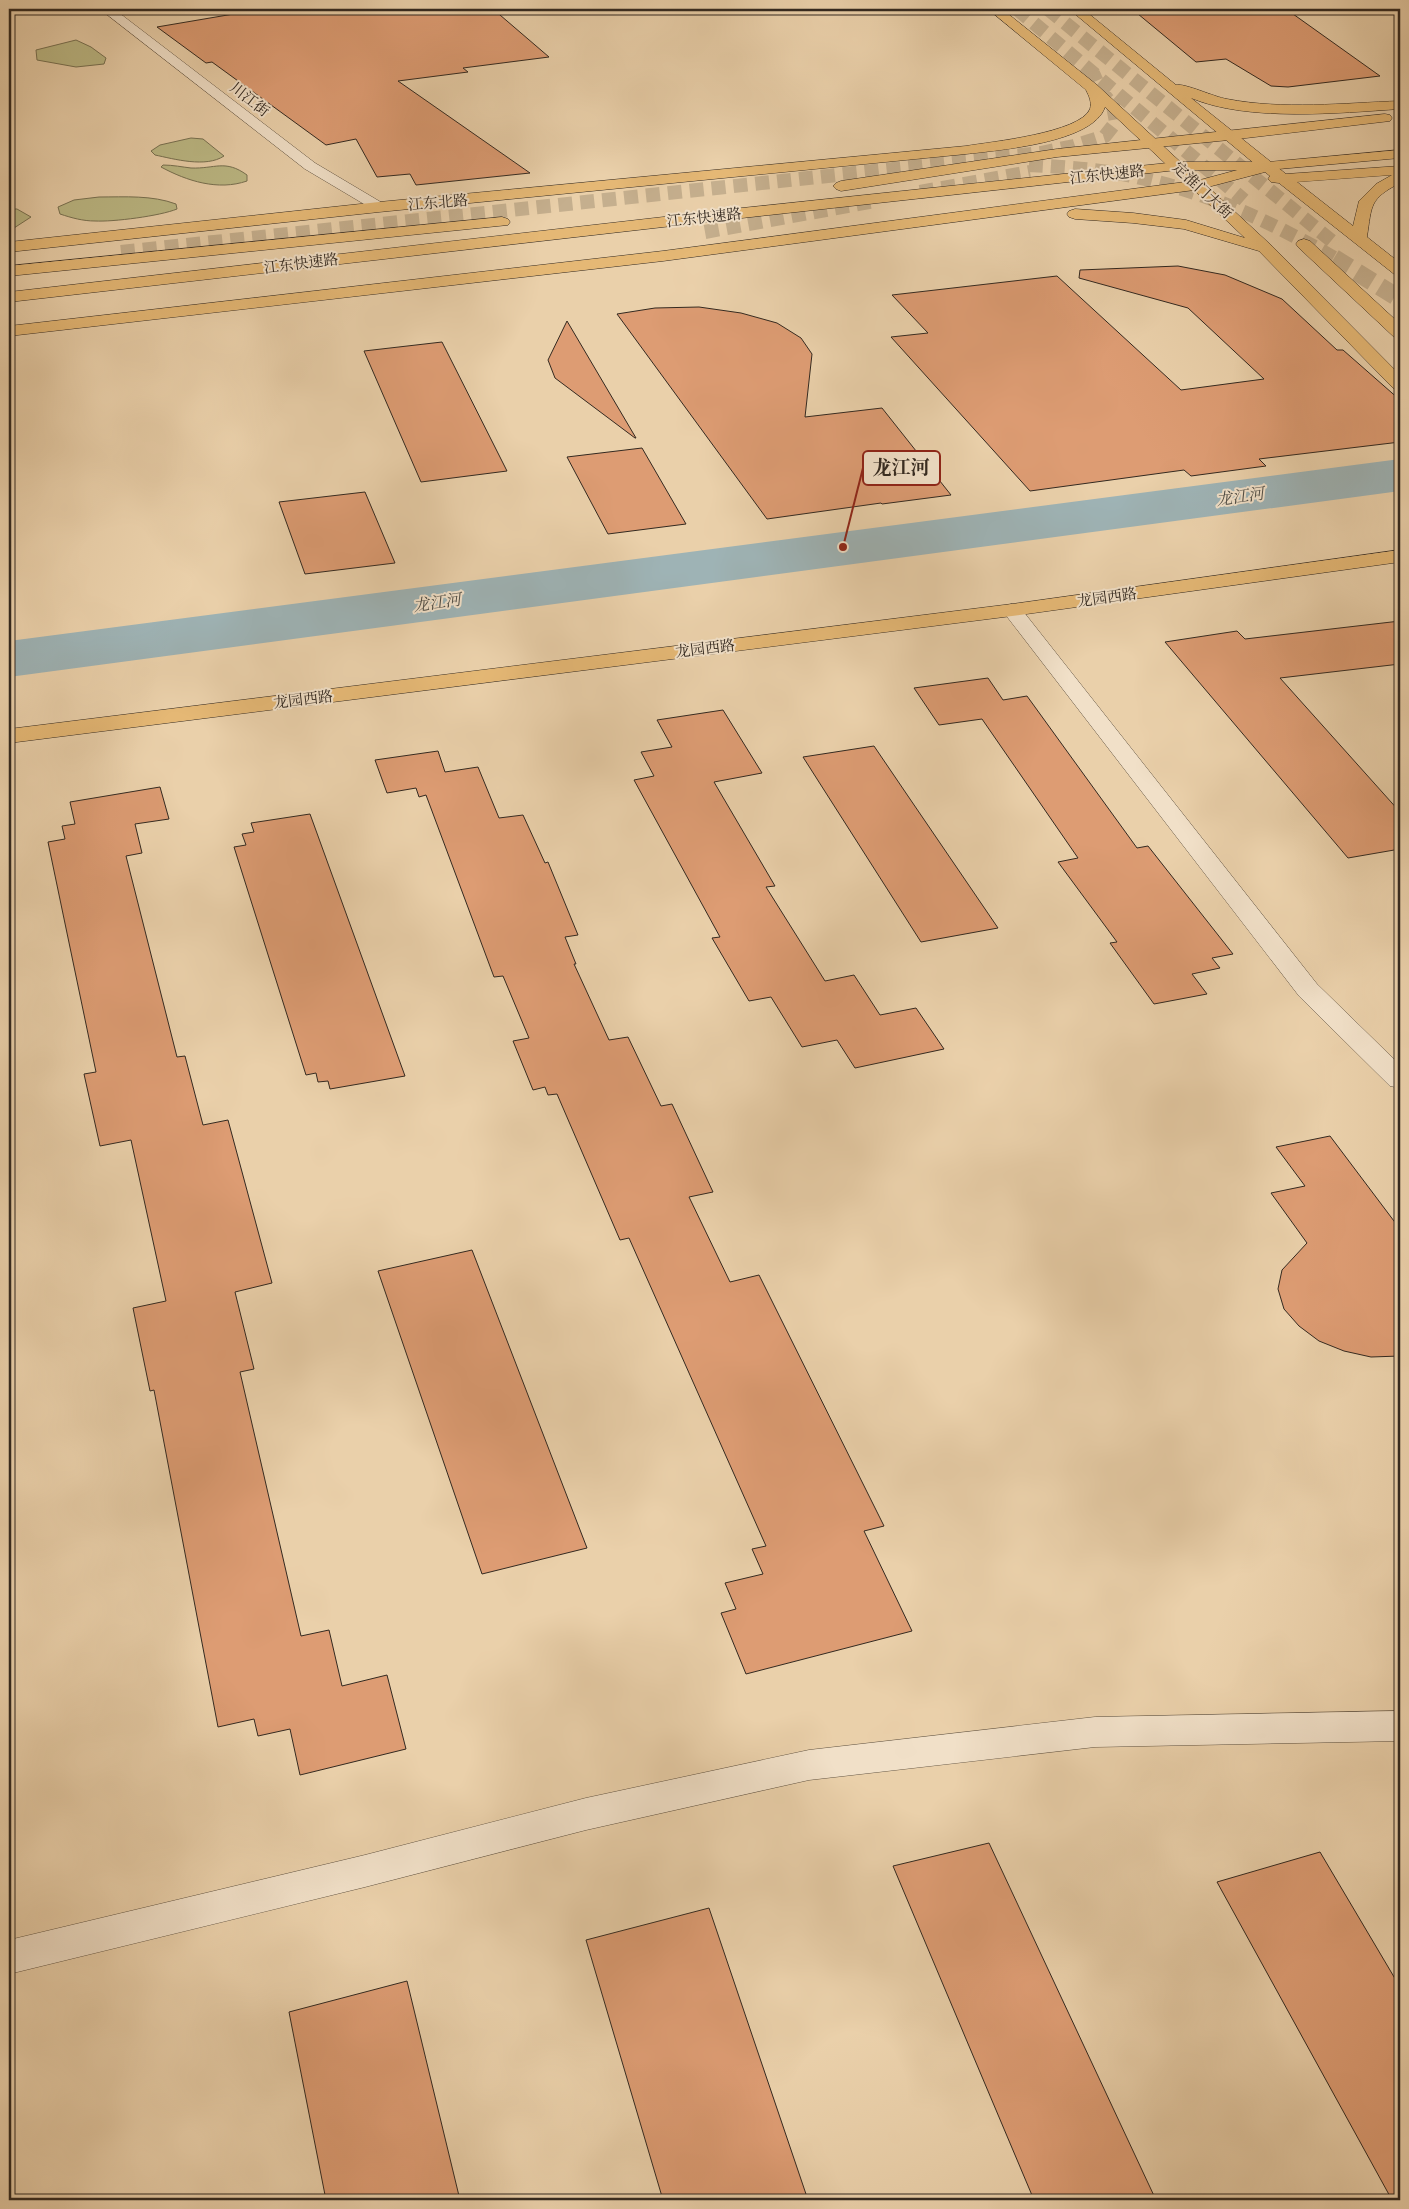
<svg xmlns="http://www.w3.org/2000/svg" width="1409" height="2209" font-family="'Libre Caslon Text','Noto Serif SC',serif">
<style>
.green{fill:#bcb985;stroke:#787152}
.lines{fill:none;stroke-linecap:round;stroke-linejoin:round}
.river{fill:#9eb3b5;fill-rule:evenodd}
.building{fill:#dd9c73;stroke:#332920}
.highway-tunnel-far1{stroke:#c5af8e;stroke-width:14;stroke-dasharray:14 8;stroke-linecap:butt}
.highway-tunnel{stroke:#c5af8e;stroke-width:18;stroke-dasharray:18 9;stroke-linecap:butt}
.minor-casing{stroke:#615342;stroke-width:1}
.major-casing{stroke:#332920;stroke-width:1}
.highway-casing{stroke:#332920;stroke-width:1}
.minor{fill:#f1e0c8;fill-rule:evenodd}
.major{fill:#e5b875;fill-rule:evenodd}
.highway{fill:#e5b875;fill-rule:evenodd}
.labels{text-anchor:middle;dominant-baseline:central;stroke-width:4;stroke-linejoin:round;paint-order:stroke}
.far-street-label{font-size:15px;fill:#332920;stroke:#f1e0c8}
.far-water-label{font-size:16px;font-style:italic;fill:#4e4c45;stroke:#f1e0c8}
.leader{fill:none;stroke:#8f2418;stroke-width:2}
.callout-dot{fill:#8f2418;stroke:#f1e0c8;stroke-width:2}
.callout{fill:#f1e0c8;stroke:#8f2418;stroke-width:2}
.callout-label{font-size:19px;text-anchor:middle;font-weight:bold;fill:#332920}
</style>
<rect width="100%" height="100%" fill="#ead0aa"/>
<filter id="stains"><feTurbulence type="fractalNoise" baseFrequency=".004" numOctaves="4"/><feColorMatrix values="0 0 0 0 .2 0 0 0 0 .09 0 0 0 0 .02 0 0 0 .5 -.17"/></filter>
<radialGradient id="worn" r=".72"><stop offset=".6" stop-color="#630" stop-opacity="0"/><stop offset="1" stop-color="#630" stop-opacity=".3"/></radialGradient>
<path class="green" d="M76,40L91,47L106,58L104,64L76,67L37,60L36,50Z
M191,138L203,139L224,156C206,168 174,159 155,155L151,151L160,145Z
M163,165C173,165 182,167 191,168C215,169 225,159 247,175V181C218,191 187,181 161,167Z
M99,197C125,197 152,195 176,204L177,209C160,216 113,222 95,221C83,221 72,218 60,214L58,207L74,200Z
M9,209H17L31,217L14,228L9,229Z"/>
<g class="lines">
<path class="river" d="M1400,459V491L9,677V641Z"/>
</g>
<path class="building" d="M263,9H493L549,57L463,68L468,72L398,81L530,173L416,185L410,174L377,177L356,139L326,145L212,62L206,63L157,27Z
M1132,9H1286L1380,76L1288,87L1271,86L1226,59L1196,62Z
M1178,266L1225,275L1282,299L1337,350H1343L1400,400V442L1259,459L1266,466L1191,476L1184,470L1030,491L891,337L928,333L892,295L1057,276L1181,390L1264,379L1188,308L1079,278L1080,270Z
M699,307L741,313L777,323L801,338L812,354L805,417L882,408L951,495L882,504L881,503L767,519L617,314L655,308Z
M567,321L636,438H635L555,378L548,360Z
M442,342L507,471L421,482L364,351Z
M642,448L686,524L608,534L567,457Z
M365,492L395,563L305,574L279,502Z
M1400,621V664L1280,678L1400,812V849L1348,858L1165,642L1237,631L1245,639Z
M988,678L1003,700L1027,696L1137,848L1148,846L1233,954L1212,958L1220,968L1192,974L1207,994L1154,1004L1110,943L1117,942L1058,862L1078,858L982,719L939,725L914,688Z
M723,710L762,773L714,782L775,886L766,887L825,981L854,975L880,1015L916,1008L944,1049L855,1068L837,1040L802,1047L771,997L749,1001L712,938L720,937L634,780L654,776L641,752L672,747L657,720Z
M874,746L910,799L998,928L921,942L803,757Z
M438,751L445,772L478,767L499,818L523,815L545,863L548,862L578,935L565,937L576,964H574L609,1040L628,1037L661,1106L672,1104L713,1192L689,1197L730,1282L759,1275L884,1526L864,1531L912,1631L746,1674L721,1613L736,1609L725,1583L763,1574L752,1549L766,1546L629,1238L620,1240L557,1094L548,1095L545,1087L533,1090L513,1041L529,1038L503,976L494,977L426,795L419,797L416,788L387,793L375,760Z
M160,787L169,819L135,824L142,853L126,856L177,1057L185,1056L203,1125L228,1120L272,1283L235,1292L254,1369L240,1372L301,1636L329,1630L342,1686L387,1675L406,1749L300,1775L290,1729L258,1736L254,1719L218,1727L154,1390L150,1391L133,1308L166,1301L131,1140L100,1146L84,1074L96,1072L48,842L65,839L62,826L75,824L70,802Z
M310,814L405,1076L330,1089L328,1081L318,1082L316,1073L306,1075L234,847L246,845L242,834L254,832L251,823Z
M1330,1136L1400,1229V1356L1371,1357L1344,1351L1319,1341L1299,1326L1284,1309L1278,1289L1282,1270L1307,1243L1271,1193L1305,1186L1276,1147Z
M472,1250L587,1548L482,1574L378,1271Z
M989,1843L1156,2200H1034L893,1866Z
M1320,1852L1400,1987V2200H1392L1217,1882Z
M709,1908L808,2200H663L586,1940Z
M407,1981L460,2200H326L289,2012Z"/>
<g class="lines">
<path class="highway-tunnel-far1" d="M1017,9L1244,200
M1048,9L1333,242
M1029,165C1063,167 1098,169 1132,176C1205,191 1272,222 1336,259
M920,192L1030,172
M705,232L875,201
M121,252L1041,153L1074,146L1105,136L1116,122L1113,106L1101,91L1093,73"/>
<path class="highway-tunnel" d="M1334,258L1400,299"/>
<g class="minor-casing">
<path id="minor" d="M100,9H114L315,163L384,204L387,207L384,210H374L305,169Z
M1012,604L1019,606L1317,984L1400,1065V1088L1390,1086L1299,996L1005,614L1002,610L1005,606Z
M1400,1711V1741L1095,1747L809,1780L586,1830L365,1887L9,1974V1940L365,1855L586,1798L809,1750L1095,1717Z"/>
</g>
<g class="major-casing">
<path id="major" d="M988,9H1002L1097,85L1200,180L1256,165L1069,9H1083L1176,85C1185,83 1214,97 1227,99C1284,110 1343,103 1400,101V109C1339,113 1248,122 1191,98L1286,174L1400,166V183C1369,199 1372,205 1367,237L1400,263V276L1394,274L1279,183L1271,182L1268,179L1270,176L1265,172L1208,187L1272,246L1400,375V390L1394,389L1259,251L1184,229L1133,223L1075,219L1069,217L1067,214L1069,211L1075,209L1133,213L1186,220L1245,238L1194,190L663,261L9,336V326L663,251L1185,182L1105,107C1093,143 999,150 966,154L379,212L9,252V242L379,202L966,146C990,142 1080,133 1090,109C1092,102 1089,96 1086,90ZM1392,175L1376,184L1359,201L1353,226L1297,182Z
M1400,550V562L1012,616L9,743V729L1012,604Z"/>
</g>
<g class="highway-casing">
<path id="highway" d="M1385,114L1390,115L1392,118L1390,121L1229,140L1057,157L841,191L836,189L833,186L836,183L841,181L1057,149Z
M1400,150V158L1268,170H1177L742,218L9,302V292L742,208L1177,162H1268Z
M502,217L508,219L510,222L508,225L9,276V266Z
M1304,239L1310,241L1400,324V338L1394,337L1298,247L1296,244L1298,241Z"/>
</g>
<use href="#minor" class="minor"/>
<use href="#major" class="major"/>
<use href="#highway" class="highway"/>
</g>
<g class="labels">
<g class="far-street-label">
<text transform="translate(250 99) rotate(38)">川江街</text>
<text transform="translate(1107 174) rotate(-6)">江东快速路</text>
<text transform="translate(1203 190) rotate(43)">定淮门大街</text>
<text transform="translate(438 202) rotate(-5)">江东北路</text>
<text transform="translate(704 217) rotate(-6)">江东快速路</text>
<text transform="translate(301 263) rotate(-7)">江东快速路</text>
<text transform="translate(1107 597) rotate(-8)">龙园西路</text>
<text transform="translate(705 648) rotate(-7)">龙园西路</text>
<text transform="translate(303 699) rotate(-7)">龙园西路</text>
</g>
<g class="far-water-label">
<text transform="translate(1240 496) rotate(-8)">龙江河</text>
<text transform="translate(437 602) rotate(-8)">龙江河</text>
</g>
</g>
<path class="leader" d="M843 547L863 468"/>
<circle class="callout-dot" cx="843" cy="547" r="5"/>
<rect class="callout" x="863" y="451" width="77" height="34" rx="5"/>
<g class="callout-label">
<text x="901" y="474">龙江河</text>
</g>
<rect width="1409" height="2209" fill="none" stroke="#ead0aa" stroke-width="30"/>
<rect x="10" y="10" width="1389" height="2189" fill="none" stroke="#332920" stroke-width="2.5"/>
<rect x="15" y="15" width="1379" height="2179" fill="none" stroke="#332920"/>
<rect width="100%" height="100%" filter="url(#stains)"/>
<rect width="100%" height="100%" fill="url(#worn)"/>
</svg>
